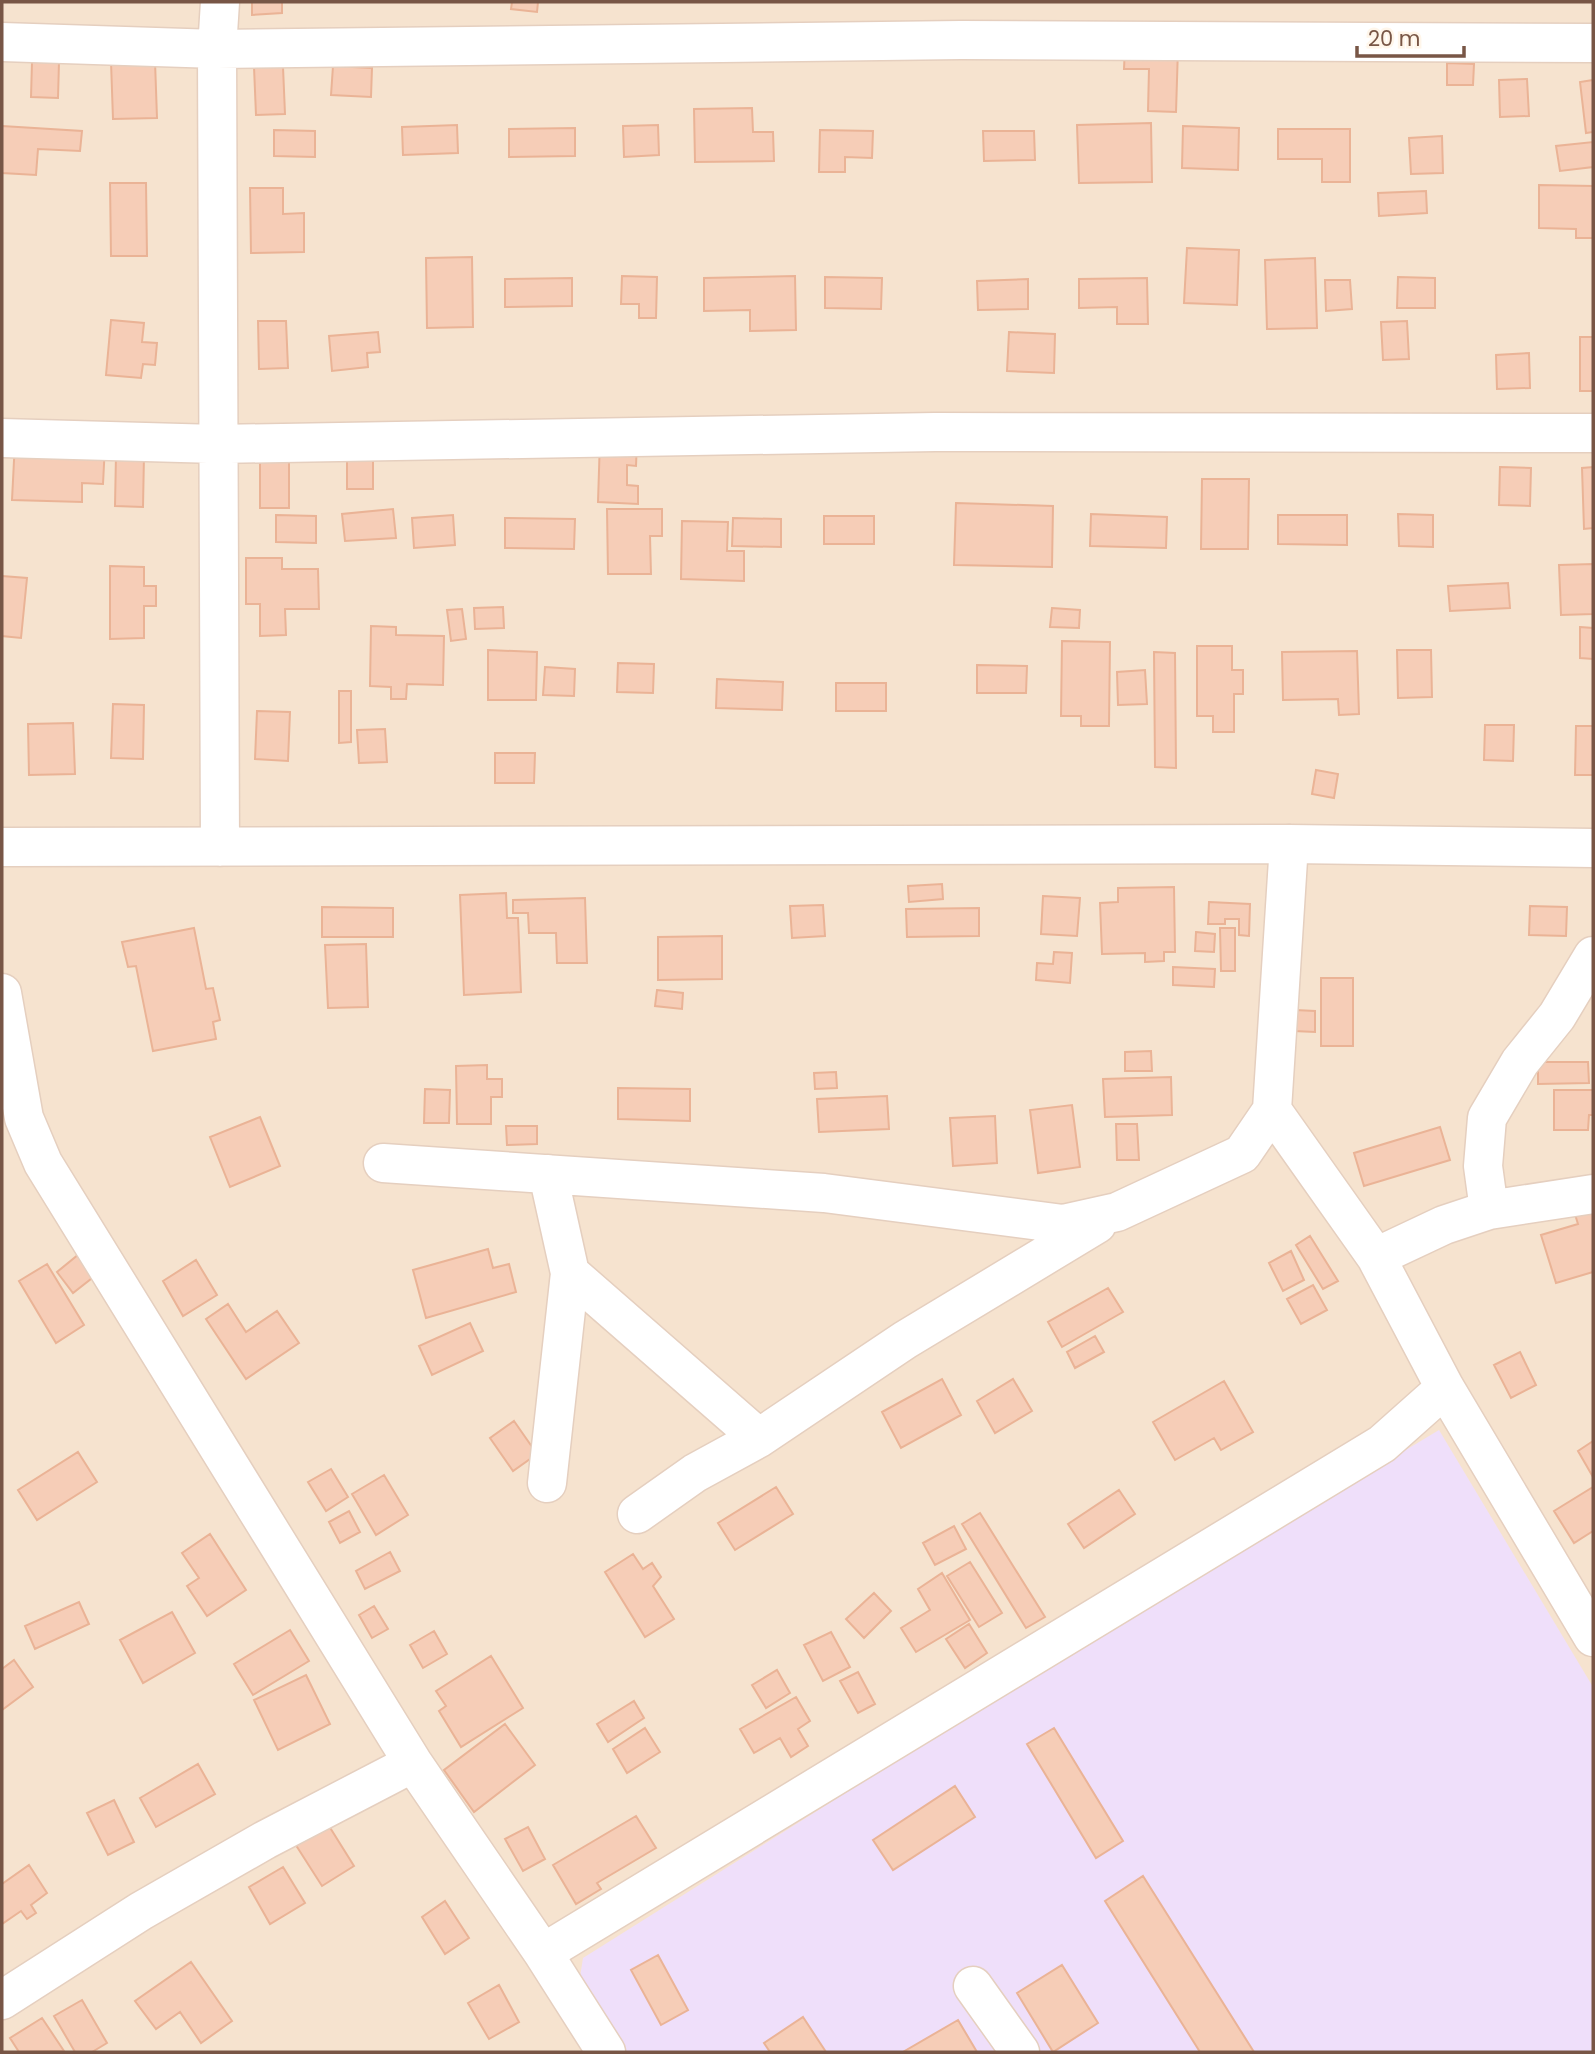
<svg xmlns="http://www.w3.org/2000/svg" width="1595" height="2054" font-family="Poppins,sans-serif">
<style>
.residential{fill:#f6e3cf}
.education{fill:#efdffa}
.building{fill:#f6cdb7;stroke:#eab396;stroke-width:2}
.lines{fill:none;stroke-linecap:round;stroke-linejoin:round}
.minor-casing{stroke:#e5cfbf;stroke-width:41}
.minor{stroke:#fff;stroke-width:38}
</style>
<rect width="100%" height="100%" fill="#fef2e2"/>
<path class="residential" d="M2,2H1593V2052H2Z"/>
<path class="education" d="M1439,1430L1593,1687V2052H622L579,1983L583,1958L1062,1657Z"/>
<path class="building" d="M252,2H282V13L252,15Z
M512,2H538L537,12L511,9Z
M1125,46L1178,48L1176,112L1148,111L1149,69H1124Z
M155,61L157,118L113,119L111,62Z
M32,62H59L58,98L31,97Z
M1447,63L1474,64L1473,85H1447Z
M333,66L372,68L371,97L331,95Z
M254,67H283L285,114L256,115Z
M1527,79L1529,116L1500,117L1499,80Z
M1593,80V132L1586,133L1580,82Z
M752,108L753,132H773L774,161L695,162L694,109Z
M1151,123L1152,182L1079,183L1077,125Z
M457,125L458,153L403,155L402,127Z
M658,125L659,155L624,157L623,126Z
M2,126L82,131L80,151L38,149L36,175L2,173Z
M1183,126L1239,128L1238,170L1182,168Z
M575,128V156L509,157V129Z
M1278,129H1350V182H1322V159H1278Z
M274,130L315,131V157L274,156Z
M820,130L873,131L872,158L845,157V172H819Z
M983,131H1034L1035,160L984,161Z
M1442,136L1443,173L1411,174L1409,138Z
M1593,142V167L1560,171L1556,146Z
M110,183H146L147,256H111Z
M1539,185L1593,186V238H1576V229L1539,228Z
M250,188H283V214L304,213V252L251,253Z
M1426,191L1427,213L1379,216L1378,193Z
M1187,248L1239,250L1237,305L1184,303Z
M472,257L473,327L427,328L426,258Z
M1315,258L1317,328L1267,329L1265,260Z
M622,276L657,277L656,318H639V304H621Z
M795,276L796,330L750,331V310L704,311V278Z
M825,277L882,278L881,309L825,308Z
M1398,277L1435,278V308H1397Z
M572,278V306L505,307V279Z
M1147,278L1148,324H1117V307L1079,308V279Z
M1028,279V309L978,310L977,281Z
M1325,280H1350L1352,309L1326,311Z
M111,320L144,323L142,342L157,343L155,365L143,364L141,378L106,375Z
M258,321H286L288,368L259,369Z
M1407,321L1409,359L1383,360L1381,322Z
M378,332L380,352L367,353L368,367L332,371L329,336Z
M1009,332L1055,334L1054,373L1007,371Z
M1580,337H1593V391H1580Z
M1529,353L1530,388L1497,389L1496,355Z
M600,439L637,440L636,466L627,465V485L638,486V504L598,502Z
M15,441L105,445L103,484L82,483V502L12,500Z
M347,448H373V489H347Z
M260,451H289V508H260Z
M116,455H144L143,507L115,506Z
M1500,467L1531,468L1530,506L1499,505Z
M1593,467V528L1584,529L1582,468Z
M1202,479H1249L1248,549H1201Z
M956,503L1053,506L1052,567L954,565Z
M393,509L396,538L345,541L342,514Z
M607,509H662V536H650L651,574H608Z
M1091,514L1167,517L1166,548L1090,546Z
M1398,514L1433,515V547L1399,546Z
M276,515L316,516V543L276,542Z
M453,515L455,545L414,548L412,518Z
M1278,515H1347V545L1278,544Z
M824,516H874V544H824Z
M505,518L575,519L574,549L505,548Z
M733,518L781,519V547L732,546Z
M682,521L728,522L727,551H744V581L681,579Z
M246,558H282V569H318L319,609H285L286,635L260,636V604H246Z
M1593,564V614L1561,615L1559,565Z
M110,566L144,567V586H156V606H144V638L110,639Z
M2,576L27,578L21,638L2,636Z
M1508,583L1510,608L1450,611L1448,586Z
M503,607L504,628L475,629L474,608Z
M1052,608L1080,610L1079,628L1050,627Z
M462,609L466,639L451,641L447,610Z
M371,626L396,627V635L444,636L443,685L407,684L406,699H391V687L370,686Z
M1580,627L1593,628V659L1580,658Z
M1062,641L1110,642L1109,726H1081V716H1061Z
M1197,646H1232V670H1243V694H1234V732H1213V716H1197Z
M488,650L537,652L536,700H488Z
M1397,650H1431L1432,697L1398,698Z
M1357,651L1359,714L1339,715L1338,699L1283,700L1282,652Z
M1154,652L1175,653L1176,768L1155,767Z
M618,663L654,664L653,693L617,692Z
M977,665L1027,666L1026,693H977Z
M545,667L575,669L574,696L543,695Z
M1145,670L1147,704L1118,705L1117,672Z
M717,679L783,682L782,710L716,708Z
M836,683H886V711H836Z
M339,691H351V742L339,743Z
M113,704L144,705L143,759L111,758Z
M257,711L290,712L288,761L255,759Z
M73,723L75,774L29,775L28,724Z
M1485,725H1514L1513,761L1484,760Z
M1576,726H1593V775H1575Z
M385,729L387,762L359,763L357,730Z
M495,753H535L534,783H495Z
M1316,770L1338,774L1334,798L1312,794Z
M942,884L943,899L909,902L908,886Z
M1174,887L1175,952H1164V961L1145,962V953L1102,954L1100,903L1118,902V888Z
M506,893L507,918H518L521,992L464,995L460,895Z
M1043,896L1080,898L1077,936L1041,934Z
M585,898L587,963H557L556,933H529L528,913H513V900Z
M1209,902L1250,904L1249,936L1239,935V919H1225V924H1208Z
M823,905L825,936L792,938L790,906Z
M1530,906L1567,907L1566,936L1529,935Z
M322,907L393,908V937H322Z
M979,908V936L907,937L906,909Z
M194,928L206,989L213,988L220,1020L213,1022L216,1039L153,1051L136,966L128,967L122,942Z
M1220,928H1235V971H1221Z
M1196,932L1215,934L1214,952L1195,951Z
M722,936V979L658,980V937Z
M366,944L368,1007L328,1008L325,945Z
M1054,952L1072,953L1070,983L1036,980L1037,963L1053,964Z
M1173,967L1215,969L1214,987L1173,985Z
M1321,978H1353V1046H1321Z
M657,990L683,993L682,1009L655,1006Z
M1295,1010L1315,1011V1032L1294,1031Z
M1151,1051L1152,1071H1125V1052Z
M1538,1062H1588L1589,1083L1538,1084Z
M487,1065V1079H502V1097H491V1124H457L456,1066Z
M836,1072L837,1088L815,1089L814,1073Z
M1171,1077L1172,1115L1105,1117L1103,1079Z
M618,1088L690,1089V1121L618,1119Z
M425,1089L450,1090L449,1123H424Z
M1554,1090H1593V1115H1589L1588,1130H1554Z
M887,1096L889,1129L819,1132L817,1099Z
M1072,1105L1080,1167L1038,1173L1030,1110Z
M995,1116L997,1163L953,1166L950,1118Z
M260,1117L280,1166L230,1187L210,1137Z
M1116,1124H1137L1139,1160H1117Z
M506,1126H537V1144L507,1145Z
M1440,1127L1450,1160L1364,1186L1354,1153Z
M1593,1202V1272L1556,1283L1541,1235L1578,1224L1573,1208Z
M1310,1236L1338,1281L1323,1289L1296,1245Z
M488,1249L493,1268L509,1264L516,1292L426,1318L413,1270Z
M84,1250L101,1271L73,1293L57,1272Z
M1291,1251L1304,1280L1283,1291L1269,1263Z
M196,1260L217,1295L183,1316L163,1281Z
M47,1264L84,1325L56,1343L19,1281Z
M1313,1285L1327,1310L1301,1324L1287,1299Z
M1108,1288L1123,1312L1062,1347L1048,1322Z
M228,1304L246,1332L277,1311L299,1343L246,1379L206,1319Z
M470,1323L483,1351L432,1375L419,1346Z
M1095,1336L1104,1352L1075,1368L1067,1352Z
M1520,1352L1536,1385L1511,1398L1494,1365Z
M942,1379L961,1415L901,1448L882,1412Z
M1013,1379L1032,1411L995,1433L977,1401Z
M1224,1381L1253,1432L1221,1450L1214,1438L1175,1460L1153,1422Z
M514,1421L537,1454L513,1471L490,1438Z
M1593,1441V1477L1578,1451Z
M78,1452L97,1482L37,1520L18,1490Z
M331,1469L348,1497L326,1511L308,1482Z
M384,1475L408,1515L376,1535L352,1494Z
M776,1487L793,1514L735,1550L718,1523Z
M1593,1487V1531L1574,1543L1554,1511Z
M1119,1490L1135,1514L1084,1548L1068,1524Z
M349,1511L360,1532L340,1543L329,1522Z
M980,1513L1045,1617L1026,1628L962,1524Z
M954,1526L966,1549L935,1565L923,1543Z
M210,1534L246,1590L207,1616L187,1586L199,1578L182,1553Z
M390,1552L400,1571L365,1589L356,1571Z
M633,1554L643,1569L652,1563L661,1577L653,1586L674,1619L645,1637L605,1572Z
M970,1562L1002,1613L979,1627L947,1576Z
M942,1573L970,1620L916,1652L901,1628L930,1610L918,1589Z
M874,1593L891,1611L864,1638L846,1619Z
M79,1602L89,1624L35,1649L25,1626Z
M374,1606L388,1629L372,1638L359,1615Z
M172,1612L195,1653L143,1683L120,1640Z
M969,1624L987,1653L965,1668L946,1639Z
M290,1630L309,1661L253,1695L234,1664Z
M434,1631L447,1654L423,1668L410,1645Z
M831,1632L850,1667L823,1681L804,1645Z
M491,1656L523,1708L461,1747L439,1711L446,1706L436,1691Z
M14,1660L33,1687L2,1710V1669Z
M777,1670L790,1693L766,1708L752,1685Z
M858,1672L875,1704L858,1713L840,1681Z
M306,1675L330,1724L278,1750L254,1700Z
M796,1697L810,1721L798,1729L808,1746L791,1757L780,1738L754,1753L740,1729Z
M634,1701L644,1718L608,1742L597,1724Z
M505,1724L535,1765L474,1812L444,1770Z
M645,1728L660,1752L627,1773L613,1749Z
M1054,1728L1123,1841L1096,1858L1027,1744Z
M198,1764L215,1794L156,1827L140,1798Z
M955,1786L975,1817L893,1870L873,1840Z
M114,1800L134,1842L108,1855L87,1813Z
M636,1816L656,1848L597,1883L601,1889L576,1904L553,1865Z
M324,1818L354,1866L322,1886L292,1839Z
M528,1827L545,1859L523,1871L505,1839Z
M29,1865L47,1893L31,1905L36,1913L27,1919L21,1911L2,1924V1884Z
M283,1867L305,1903L270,1924L249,1887Z
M1143,1876L1254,2052H1200L1105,1901Z
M445,1901L469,1938L445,1954L422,1917Z
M658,1955L688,2010L661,2025L631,1970Z
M191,1962L232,2021L201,2043L180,2012L156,2029L135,2001Z
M1062,1965L1098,2023L1053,2052L1017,1993Z
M499,1985L519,2022L489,2039L468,2003Z
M82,2000L107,2043L92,2052H75L54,2016Z
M803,2017L826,2052H770L764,2043Z
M42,2018L64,2051L19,2052L10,2038Z
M958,2020L977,2052H903Z"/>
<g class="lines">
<g class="minor-casing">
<path id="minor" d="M2,42L217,49L961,40L1593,43
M2,438L217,444L935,432L1593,433
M1289,844L1272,1110L1376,1257L1445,1388L1593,1637
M2,847L1289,844L1593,848
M220,847L217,49L220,2
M2,993L24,1118L43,1163L413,1763L543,1953L606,2052
M383,1163L824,1193L1063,1224L1117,1212L1242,1154L1272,1110
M548,1174L570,1273L759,1438
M1489,1210L1483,1166L1487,1118L1520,1062L1557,1016L1593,956
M1376,1257L1444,1225L1489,1210L1593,1194
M547,1483L570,1273
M637,1514L695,1473L759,1438L905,1340L1097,1224
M543,1953L1382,1444L1445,1388
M973,1986L1020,2052
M2,2000L141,1911L265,1840L413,1763"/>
</g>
<use href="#minor" class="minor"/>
</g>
<rect width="1595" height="2054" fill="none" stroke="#785646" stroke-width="7"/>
<path d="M1357 46v10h107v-10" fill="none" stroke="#785646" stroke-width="3.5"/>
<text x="1368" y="46" font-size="21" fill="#785646" stroke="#fff6ea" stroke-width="5" paint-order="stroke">20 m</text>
</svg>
